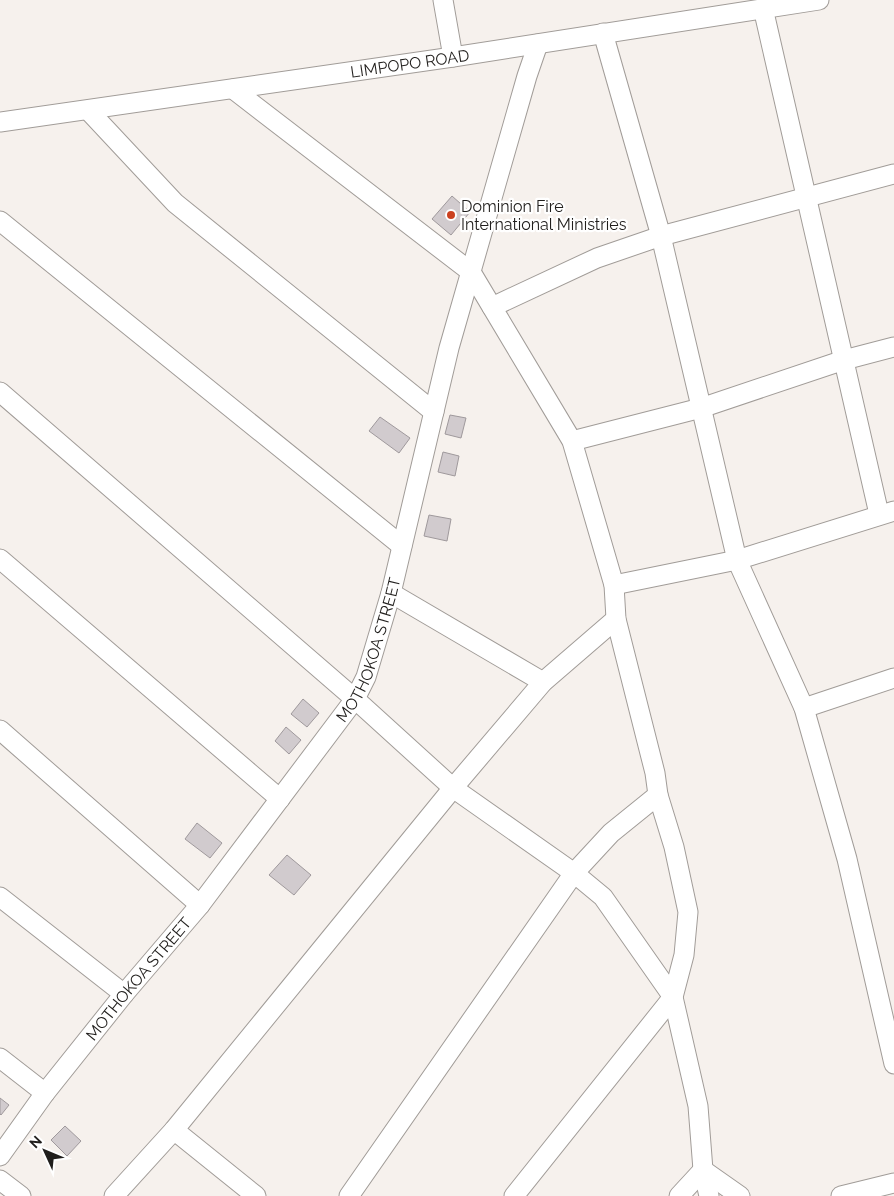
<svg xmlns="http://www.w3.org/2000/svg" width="894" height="1196" font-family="Raleway,sans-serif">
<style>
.building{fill:#d1cbce;stroke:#9f999c}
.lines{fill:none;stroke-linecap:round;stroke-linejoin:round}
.street-casing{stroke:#a19c98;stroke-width:21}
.street{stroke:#fff;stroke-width:19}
.poi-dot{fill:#cb4120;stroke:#fff;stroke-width:2}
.labels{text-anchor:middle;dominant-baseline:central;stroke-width:4.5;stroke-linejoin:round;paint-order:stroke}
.street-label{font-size:16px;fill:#201e1c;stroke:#fff}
.poi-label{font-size:16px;fill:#201e1c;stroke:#fff;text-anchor:start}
</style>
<rect width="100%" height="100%" fill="#f6f1ed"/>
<path class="building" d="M452,196L470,212L451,235L432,219Z
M450,415L466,418L461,438L445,434Z
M380,417L410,438L399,453L369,431Z
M443,452L459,456L455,476L438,472Z
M429,515L451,519L447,541L424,536Z
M303,699L319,713L307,727L291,714Z
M286,727L301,740L289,754L275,741Z
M197,823L222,843L210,858L185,839Z
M287,855L311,875L294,895L269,875Z
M0,1098L9,1105L1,1115L0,1114Z
M65,1126L81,1141L67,1156L51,1140Z"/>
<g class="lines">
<g class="street-casing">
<g id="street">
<path d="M443,0L453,57"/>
<path d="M763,8L879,514"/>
<path d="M603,33L661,236L737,560L804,708L847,859L894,1064"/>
<path d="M233,89L471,272L572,441L614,585L616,619L655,773L658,795L611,833L574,873L349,1196"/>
<path d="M88,110L175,203L434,412"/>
<path id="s1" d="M0,122L453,57L819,0"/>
<path d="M0,221L402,546"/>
<path d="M492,307L597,258L661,236L894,174"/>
<path d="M0,392L355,699L453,788L574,873L603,897L673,997L698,1106L703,1170L709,1196"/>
<path d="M572,441L701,408L844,360L894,347"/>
<path d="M0,559L280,799"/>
<path d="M614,585L737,560L894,511"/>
<path d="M391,593L543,682"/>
<path d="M804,708L894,678"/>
<path d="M0,730L200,905"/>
<path d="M0,897L124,994"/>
<path d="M0,1058L45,1093"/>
<path d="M174,1130L256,1196"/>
<path id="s2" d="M0,1156L45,1093L124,994L200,905L355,699L366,677L391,593L449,348L527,76L538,44"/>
<path d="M0,1180L21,1196"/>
<path d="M114,1196L174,1130L453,788L543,682L616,619"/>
<path d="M514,1196L673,997L684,955L688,912L674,847L658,795"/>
<path d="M679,1196L703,1170L740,1196"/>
<path d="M841,1196L894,1183"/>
</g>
</g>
<use href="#street" class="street"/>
</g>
<circle class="poi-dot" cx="451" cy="215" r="5"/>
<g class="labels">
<g class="street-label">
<text stroke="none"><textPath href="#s1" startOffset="414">LIMPOPO ROAD</textPath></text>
<text stroke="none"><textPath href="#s2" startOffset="630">MOTHOKOA STREET</textPath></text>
<text stroke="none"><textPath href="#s2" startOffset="225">MOTHOKOA STREET</textPath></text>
</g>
<g class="poi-label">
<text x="461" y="206">Dominion Fire<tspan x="461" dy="18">International Ministries</tspan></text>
</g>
</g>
<g transform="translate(45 1151) rotate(314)" stroke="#ffffff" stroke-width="4" paint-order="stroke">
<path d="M0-4L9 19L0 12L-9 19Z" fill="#201e1c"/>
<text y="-8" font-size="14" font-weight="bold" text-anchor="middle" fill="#201e1c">N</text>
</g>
</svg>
